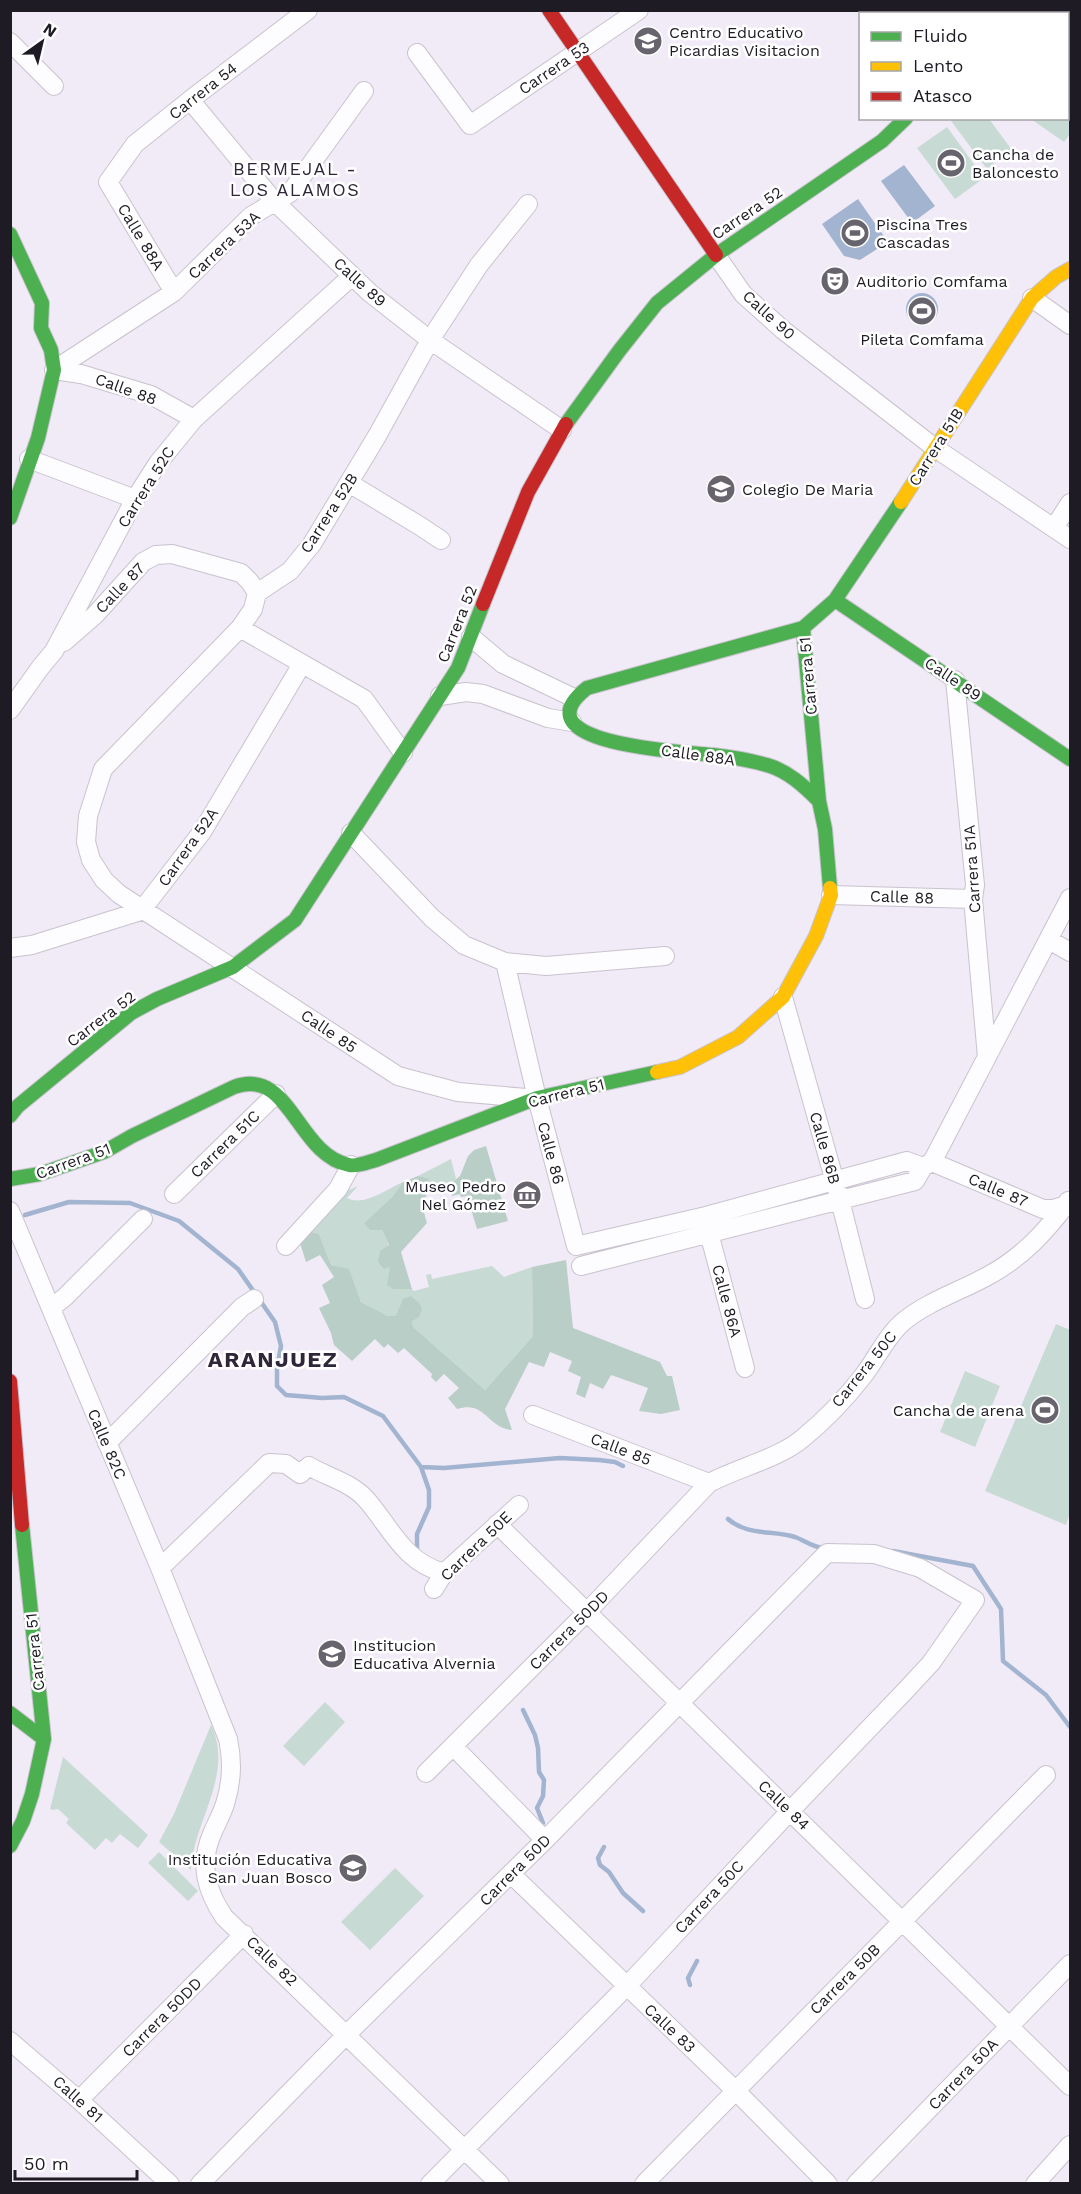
<svg xmlns="http://www.w3.org/2000/svg" width="1081" height="2194" font-family="'Work Sans',sans-serif">
<style>
.green{fill:#c7dad3}
.forest{fill:#b8cec6}
.water{fill:#a2b4d0}
.lines{fill:none;stroke-linecap:round;stroke-linejoin:round}
.stream{stroke:#a2b4d0;stroke-width:4.5}
.street-casing{stroke:#c8c3ce;stroke-width:20}
.fast-casing{stroke:#c8c3ce;stroke-width:16}
.slow-casing{stroke:#c8c3ce;stroke-width:16}
.jam-casing{stroke:#c8c3ce;stroke-width:16}
.street{stroke:#fdfcfe;stroke-width:18}
.fast{stroke:#4caf50;stroke-width:14}
.slow{stroke:#ffc107;stroke-width:14}
.jam{stroke:#c62828;stroke-width:14}
.labels{text-anchor:middle;dominant-baseline:central;stroke-width:5;stroke-linejoin:round;paint-order:stroke}
.poi-label{font-size:16px;fill:#1f1b24;stroke:#fff;text-anchor:start}
.street-label{font-size:16px;fill:#1f1b24;stroke:#fff}
.neighbourhood-label{font-size:18px;letter-spacing:1.5px;fill:#2f2739;stroke:#fff}
.district-label{font-size:22px;font-weight:bold;letter-spacing:1.5px;fill:#2f2739;stroke:#fff}
</style>
<rect width="100%" height="100%" fill="#f1ebf7"/>
<path class="green" d="M1068,44L1070,46V134L1064,142L1031,119L1068,118Z
M954,119H989L1012,150L987,169L951,121Z
M947,127L984,178L955,199L917,148Z
M451,1159L456,1179L450,1185V1187L428,1193V1178L418,1176Z
M403,1182L392,1197L364,1223L382,1230C384,1235 387,1240 388,1244C393,1260 387,1274 393,1289H412L414,1291L429,1287L426,1275L431,1274L432,1279L492,1266L504,1277L532,1267L533,1336L485,1390L413,1327L412,1321L396,1316H388L361,1302L349,1270L331,1265L319,1234L308,1231L347,1191L358,1186L347,1198C364,1207 387,1189 403,1182Z
M1056,1324L1070,1330V1513L1066,1525L985,1491Z
M965,1371L1000,1386L975,1447L940,1432Z
M325,1702L345,1722L304,1766L283,1746Z
M211,1725C235,1774 193,1822 191,1870L159,1842L174,1814Z
M63,1757L148,1835L138,1848L120,1834L112,1843L106,1838L95,1850L66,1823L69,1819L58,1809L53,1810L50,1809Z
M159,1852L198,1891L188,1901L148,1863Z
M395,1868L424,1896L370,1950L341,1922Z"/>
<path class="forest" d="M486,1146L508,1221L477,1229L467,1196L461,1197L460,1194L452,1196L449,1185L460,1176L468,1156L474,1150Z
M418,1176L428,1178L429,1191C421,1203 423,1210 427,1223L401,1252L412,1289H393L387,1285L390,1267L384,1269L378,1262L380,1251L389,1245L382,1230H370L364,1223L392,1197L403,1182Z
M308,1231L319,1234L331,1265L349,1269L361,1302L388,1316H396L403,1299L411,1296L419,1303L422,1309L419,1317L412,1321L413,1327L485,1390L533,1336L532,1267L566,1260L573,1328L660,1362L667,1376H672L680,1410L661,1414L639,1411L648,1388L611,1375L603,1389L590,1383L585,1398L576,1394L581,1377L568,1371L572,1361L550,1352L544,1367L529,1362L505,1409L512,1430C487,1428 486,1400 457,1409L448,1398L459,1388L444,1374L436,1382L431,1377L432,1374L404,1348L398,1353L388,1344L384,1348L375,1339L352,1361L334,1345L331,1333L319,1308L330,1303L322,1285L334,1277L320,1255L306,1262L299,1240Z"/>
<path class="water" d="M904,165L935,206L912,223L881,181Z
M858,199L888,242L860,260L844,256L822,224Z
M906 309a16 16 0 1 1 32 0a16 16 0 1 1-32 0Z"/>
<g class="lines">
<path class="stream" d="M25,1215L69,1202L130,1203L179,1221L238,1269L275,1322L281,1346L277,1369V1386L286,1395L322,1398L344,1397L383,1416L421,1467L444,1468L560,1458L599,1460L615,1462L623,1466
M728,1519C747,1536 772,1530 795,1537C806,1541 813,1548 825,1548
M417,1548V1534L429,1507V1490L421,1467
M893,1551L973,1566L1001,1609L1003,1661L1046,1695L1070,1727
M523,1710L535,1735L538,1748L539,1772L544,1780L543,1796L537,1808L543,1823
M604,1847L598,1858L600,1865L609,1872L623,1893L643,1911
M690,1985L688,1978L697,1961"/>
<g class="street-casing">
<path id="street" d="M930,10L932,14
M10,42L54,86
M417,53L470,125L639,10
M190,100L274,201L370,293L430,340L562,430
M716,255L743,294L783,330L935,448L1070,539
M174,292L108,182L135,144L190,100L308,10
M1032,298L1070,325
M54,370L174,292L251,216L290,193L364,91
M54,370L81,374L151,395L194,419
M29,459L135,499
M349,483L420,526L441,540
M1054,528L1070,503
M240,628L364,699L403,753
M471,637L503,664L574,698
M64,642L95,615L143,562L156,555L172,554L241,573L250,582L257,593
M955,680L975,885L973,899L987,1057
M440,696L466,692L483,694L548,718L572,722
M10,710L40,668L54,651L135,499L158,463L194,419L352,276
M351,833L432,918L464,945L505,962L546,966L665,956
M831,895L973,899
M1049,940L1070,952
M10,948L32,945L141,911L202,832L302,664
M505,962L537,1098L576,1246L706,1216L907,1161L923,1167
M783,997L840,1200L865,1299
M526,1098L458,1092L398,1076L119,894L104,880L91,860L86,842L88,816L103,769L240,628L253,609L257,593L290,571L312,544L377,436L430,340L479,265L528,204
M932,1162L1043,1209H1053L1066,1205L1068,1201
M174,1194L276,1094
M10,1211L160,1568L228,1739C233,1762 232,1782 225,1804C222,1814 216,1824 212,1834C199,1864 206,1890 224,1917L500,2184
M709,1233L745,1368
M286,1246L338,1189L351,1165
M581,1266L915,1181L923,1167L932,1162L1070,898
M51,1308L65,1297L143,1219
M533,1415L709,1483
M107,1443L242,1307L254,1299
M497,1524L1070,2086
M160,1568L269,1463L286,1464L300,1474L309,1466C327,1477 350,1482 365,1498C391,1527 402,1561 444,1573
M434,1589L444,1573L519,1505
M453,1746L545,1840
M426,1773L587,1612L709,1483C737,1468 780,1458 803,1438C825,1420 846,1398 863,1376C877,1358 887,1335 904,1321C930,1300 964,1290 993,1273C1024,1255 1044,1233 1066,1205L1070,1206
M511,1874L736,2091L828,2184
M10,2041L79,2100L170,2184
M79,2100L244,1934
M200,2184L347,2034L545,1840L827,1553L874,1554L920,1568L975,1600L931,1663L905,1691L790,1811L626,1987L430,2184
M644,2184L1046,1775
M856,2184L1070,1964
M1035,2184L1070,2145"/>
</g>
<g class="fast-casing">
<path id="fast" d="M1060,10L1064,14
M1011,14L1013,10
M10,234L42,303L41,328L51,350L54,370L38,438L10,518
M566,424L619,351L657,303L716,255L882,141L906,118
M835,600L1070,759
M803,628L819,801L825,829L830,888
M819,801C804,786 788,771 767,765C749,760 731,757 713,755C687,752 515,745 587,688L803,628L835,600L901,502
M10,1116L18,1106L131,1013L157,999L233,967L295,920L458,668L483,604
M10,1179L40,1174L104,1152L132,1136L234,1087C290,1066 297,1155 349,1165C357,1167 368,1162 376,1160L537,1098L657,1072
M10,1713L44,1739
M10,1846L23,1821L32,1794L44,1739L22,1525"/>
</g>
<g class="slow-casing">
<path id="slow" d="M901,502L1032,298L1056,277L1070,269
M657,1072L680,1067L738,1037L783,997L816,936L831,895L830,888"/>
</g>
<g class="jam-casing">
<path id="jam" d="M549,10L716,255
M483,604L528,492L566,424
M10,1381L22,1525"/>
</g>
<use href="#street" class="street"/>
<use href="#fast" class="fast"/>
<use href="#slow" class="slow"/>
<use href="#jam" class="jam"/>
</g>
<defs>
<g id="school-disc" transform="scale(1.5)"><circle r="9.5" fill="#68646e" stroke="#fff"/><path d="M0-5L7-2L0 1L-7-2ZM-4 1L0 2.5L4 1V4Q0 6-4 4Z" fill="#fff"/></g>
<g id="stadium-disc" transform="scale(1.5)"><circle r="9.5" fill="#68646e" stroke="#fff"/><path d="M0-5a6.5 5 0 1 0 0 10a6.5 5 0 1 0 0-10ZM-3.5-1.8h7v3.6h-7Z" fill="#fff"/></g>
<g id="theatre-disc" transform="scale(1.5)"><circle r="9.5" fill="#68646e" stroke="#fff"/><path d="M-5-5.5Q0-4 5-5.5V0Q5 5 0 6Q-5 5-5 0ZM-3.3-2.5H-1v1.5H-3.3ZM1-2.5H3.3v1.5H1ZM-2.8 1Q0 5.5 2.8 1Z" fill="#fff"/></g>
<g id="museum-disc" transform="scale(1.5)"><circle r="9.5" fill="#68646e" stroke="#fff"/><path d="M0-6L6-3V-2H-6V-3ZM-5-1h2V3h-2ZM-1-1h2V3h-2ZM3-1h2V3H3ZM-6 4H6V6H-6Z" fill="#fff"/></g>
</defs>
<g fill-rule="evenodd">
<use href="#school-disc" x="648" y="41"/>
<use href="#stadium-disc" x="951" y="163"/>
<use href="#stadium-disc" x="855" y="233"/>
<use href="#theatre-disc" x="835" y="281"/>
<use href="#stadium-disc" x="922" y="311"/>
<use href="#school-disc" x="721" y="489"/>
<use href="#museum-disc" x="527" y="1195"/>
<use href="#stadium-disc" x="1045" y="1410"/>
<use href="#school-disc" x="332" y="1654"/>
<use href="#school-disc" x="353" y="1868"/>
</g>
<g class="labels">
<g class="poi-label">
<text x="669" y="32">Centro Educativo<tspan x="669" dy="18">Picardias Visitacion</tspan></text>
<text x="972" y="154">Cancha de<tspan x="972" dy="18">Baloncesto</tspan></text>
<text x="876" y="224">Piscina Tres<tspan x="876" dy="18">Cascadas</tspan></text>
<text x="856" y="281">Auditorio Comfama</text>
<text x="922" y="339" text-anchor="middle">Pileta Comfama</text>
<text x="742" y="489">Colegio De Maria</text>
<text x="506" y="1186" text-anchor="end">Museo Pedro<tspan x="506" dy="18">Nel Gómez</tspan></text>
<text x="1024" y="1410" text-anchor="end">Cancha de arena</text>
<text x="353" y="1645">Institucion<tspan x="353" dy="18">Educativa Alvernia</tspan></text>
<text x="332" y="1859" text-anchor="end">Institución Educativa<tspan x="332" dy="18">San Juan Bosco</tspan></text>
</g>
<g class="street-label">
<text transform="translate(554 68) rotate(-34)">Carrera 53</text>
<text transform="translate(203 91) rotate(-38)">Carrera 54</text>
<text transform="translate(747 213) rotate(-34)">Carrera 52</text>
<text transform="translate(141 237) rotate(59)">Calle 88A</text>
<text transform="translate(224 245) rotate(-43)">Carrera 53A</text>
<text transform="translate(360 282) rotate(42)">Calle 89</text>
<text transform="translate(769 315) rotate(42)">Calle 90</text>
<text transform="translate(126 389) rotate(20)">Calle 88</text>
<text transform="translate(936 447) rotate(-58)">Carrera 51B</text>
<text transform="translate(146 487) rotate(-58)">Carrera 52C</text>
<text transform="translate(329 513) rotate(-57)">Carrera 52B</text>
<text transform="translate(120 588) rotate(-46)">Calle 87</text>
<text transform="translate(457 624) rotate(-68)">Carrera 52</text>
<text transform="translate(808 676) rotate(-95)">Carrera 51</text>
<text transform="translate(953 679) rotate(34)">Calle 89</text>
<text transform="translate(698 755) rotate(8)">Calle 88A</text>
<text transform="translate(188 847) rotate(-55)">Carrera 52A</text>
<text transform="translate(972 869) rotate(-94)">Carrera 51A</text>
<text transform="translate(902 897) rotate(2)">Calle 88</text>
<text transform="translate(101 1019) rotate(-37)">Carrera 52</text>
<text transform="translate(329 1031) rotate(34)">Calle 85</text>
<text transform="translate(566 1093) rotate(-14)">Carrera 51</text>
<text transform="translate(225 1144) rotate(-44)">Carrera 51C</text>
<text transform="translate(825 1148) rotate(74)">Calle 86B</text>
<text transform="translate(551 1153) rotate(75)">Calle 86</text>
<text transform="translate(73 1161) rotate(-20)">Carrera 51</text>
<text transform="translate(998 1190) rotate(23)">Calle 87</text>
<text transform="translate(727 1301) rotate(75)">Calle 86A</text>
<text transform="translate(864 1369) rotate(-51)">Carrera 50C</text>
<text transform="translate(107 1444) rotate(67)">Calle 82C</text>
<text transform="translate(621 1449) rotate(21)">Calle 85</text>
<text transform="translate(476 1546) rotate(-44)">Carrera 50E</text>
<text transform="translate(569 1630) rotate(-45)">Carrera 50DD</text>
<text transform="translate(35 1652) rotate(-96)">Carrera 51</text>
<text transform="translate(784 1805) rotate(44)">Calle 84</text>
<text transform="translate(515 1870) rotate(-45)">Carrera 50D</text>
<text transform="translate(709 1897) rotate(-47)">Carrera 50C</text>
<text transform="translate(272 1961) rotate(44)">Calle 82</text>
<text transform="translate(845 1979) rotate(-45)">Carrera 50B</text>
<text transform="translate(162 2017) rotate(-45)">Carrera 50DD</text>
<text transform="translate(670 2028) rotate(43)">Calle 83</text>
<text transform="translate(963 2074) rotate(-46)">Carrera 50A</text>
<text transform="translate(78 2099) rotate(42)">Calle 81</text>
</g>
<g class="neighbourhood-label">
<text x="295" y="168">BERMEJAL -<tspan x="295" dy="21">LOS ALAMOS</tspan></text>
</g>
<g class="district-label">
<text x="273" y="1359">ARANJUEZ</text>
</g>
</g>
<rect width="1081" height="2194" fill="none" stroke="#1f1b24" stroke-width="24"/>
<rect x="859" y="12" width="210" height="108" fill="#ffffff" stroke="#a5a4a7" stroke-width="1.5"/>
<rect x="871" y="32" width="30" height="9" fill="#4caf50" stroke="#a5a4a7" stroke-width="1.5"/>
<text x="913" y="42" font-size="18" fill="#1f1b24">Fluido</text>
<rect x="871" y="62" width="30" height="9" fill="#ffc107" stroke="#a5a4a7" stroke-width="1.5"/>
<text x="913" y="72" font-size="18" fill="#1f1b24">Lento</text>
<rect x="871" y="92" width="30" height="9" fill="#c62828" stroke="#a5a4a7" stroke-width="1.5"/>
<text x="913" y="102" font-size="18" fill="#1f1b24">Atasco</text>
<g transform="translate(42 42) rotate(34)" stroke="#ffffff" stroke-width="4.5" paint-order="stroke">
<path d="M0-4.5L10 22L0 15L-10 22Z" fill="#1f1b24"/>
<text y="-9" font-size="16" font-weight="bold" text-anchor="middle" fill="#1f1b24">N</text>
</g>
<path d="M15 2170v9h122v-9" fill="none" stroke="#1f1b24" stroke-width="3"/>
<text x="24" y="2170" font-size="18" fill="#1f1b24" stroke="#ffffff" stroke-width="4.5" paint-order="stroke">50 m</text>
</svg>
